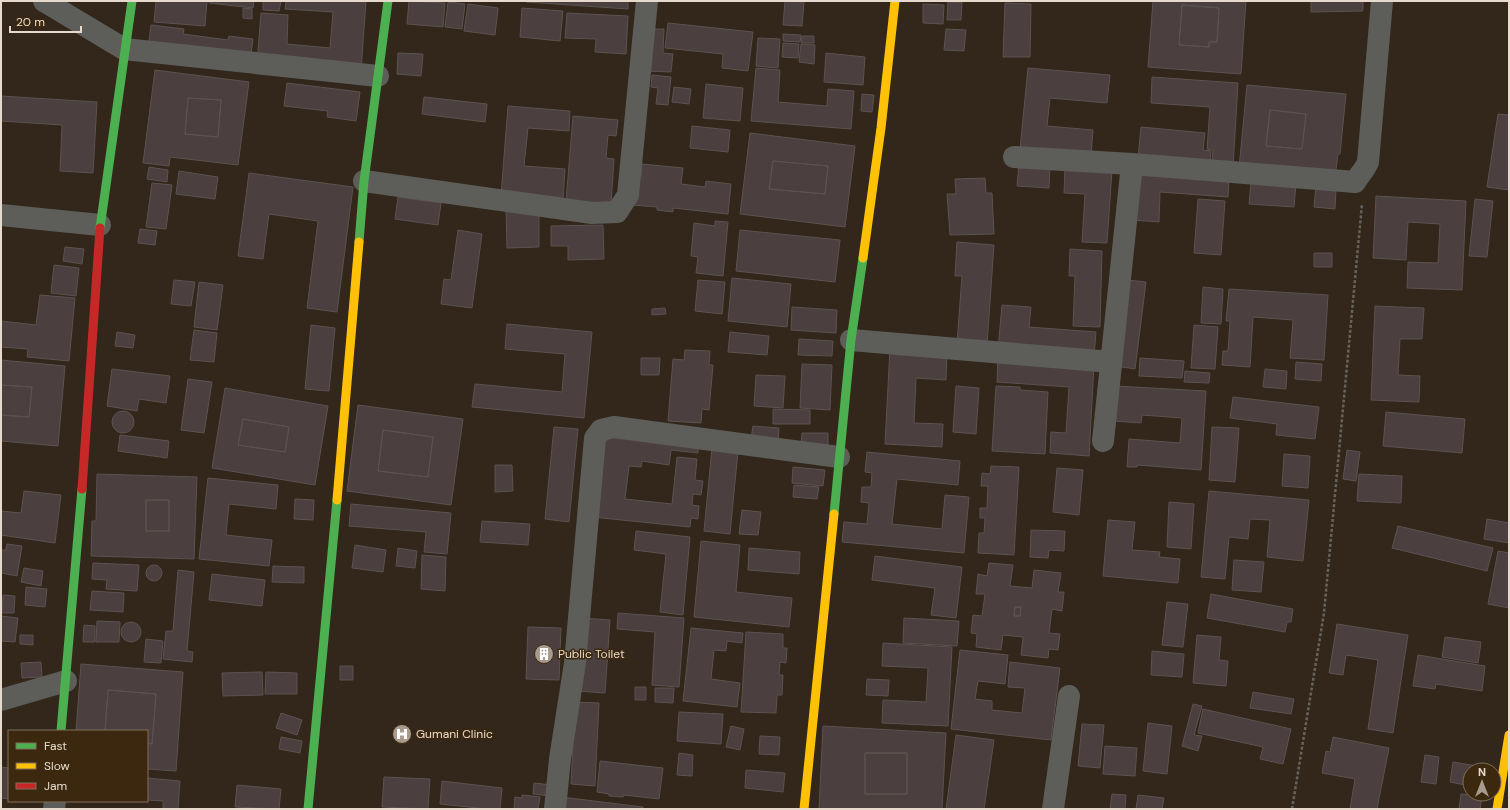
<svg xmlns="http://www.w3.org/2000/svg" width="1510" height="810" font-family="'DM Sans',sans-serif">
<style>
.building{fill:#4b3f3f;stroke:#5c5250;fill-rule:evenodd}
.lines{fill:none;stroke-linecap:round;stroke-linejoin:round}
.path{stroke:#66635d;stroke-width:2.5;stroke-dasharray:3 2;stroke-linecap:butt}
.street{stroke:#5d5e59;stroke-width:22}
.fast{stroke:#4caf50;stroke-width:9}
.slow{stroke:#ffc107;stroke-width:9}
.jam{stroke:#c62828;stroke-width:9}
.labels{text-anchor:middle;dominant-baseline:central;stroke-width:3;stroke-linejoin:round;paint-order:stroke}
.poi-label{font-size:12px;fill:#e7dacc;stroke:#3c280f;text-anchor:start}
</style>
<rect width="100%" height="100%" fill="#32271a"/>
<path class="building" d="M156,1H207L205,26L154,22Z
M209,1H254L253,8L209,3Z
M263,1H281L279,11L263,10Z
M286,1H366L361,71L257,63L261,13L288,15L287,44L330,48L333,12L285,9Z
M409,1L445,3L443,27L407,24Z
M526,1H628V9L526,2Z
M785,1L804,2L802,26L783,25Z
M1153,1H1246L1241,74L1148,67ZM1182,5L1219,8L1217,42H1209V47L1179,45Z
M1311,1H1363V11L1311,12Z
M448,2L465,4L462,29L445,27Z
M948,2H962L961,20H947Z
M1005,3L1031,4L1030,57H1003Z
M468,4L498,8L495,35L464,31Z
M923,4L944,5L943,24L923,23Z
M1182,5L1219,8L1217,42H1209V47L1179,45Z
M243,8L252,9V19L243,18Z
M522,8L563,11L560,41L520,37Z
M567,13L628,16L626,54L595,52L596,39L565,38Z
M668,23L753,32L748,71L722,68L723,54L665,48Z
M151,25L184,29L183,34L228,40L229,36L253,39L249,70L147,57Z
M648,29H664L663,53L673,54L671,72L646,71Z
M946,29L966,30L964,51L944,50Z
M783,34L801,35L800,42L783,41Z
M802,36H814V43H801Z
M758,38L780,39L778,68L756,66Z
M783,43L799,44L798,58L782,57Z
M801,44L815,45L814,64L799,62Z
M398,53L423,54L421,76L397,74Z
M826,53L865,57L863,85L824,82Z
M756,68L780,70L778,102L827,106L828,89L854,91L851,129L751,121Z
M1028,68L1110,75L1107,103L1050,98L1047,126L1093,130L1091,156L1020,149Z
M155,70L249,82L238,165L170,157L169,166L143,163ZM188,98L221,100L218,137L185,134Z
M652,75L671,77L668,105L656,104L658,88L651,87Z
M1152,77L1238,83L1233,167L1212,166L1213,150L1207,149L1210,107L1151,103Z
M287,83L360,92L356,121L327,117L328,111L284,106Z
M706,84L743,88L740,121L703,118Z
M1247,85L1346,94L1340,154H1338L1335,177L1239,168ZM1270,110L1306,114L1302,149L1266,146Z
M674,87L691,89L689,104L672,102Z
M862,94L874,95L872,112L861,111Z
M1,96L97,102L93,173L60,171L62,125L1,121Z
M424,97L487,104L485,122L422,114Z
M188,98L221,100L218,137L185,134Z
M508,106L570,111L569,131L528,128L524,166L565,169L563,201L501,195Z
M1270,110L1306,114L1302,149L1266,146Z
M1498,114L1509,115V190L1487,187Z
M573,116L618,120L616,136L608,135L606,158L614,159L611,204L566,201Z
M692,126L730,130L728,152L690,148Z
M1141,127L1205,133L1203,150L1211,151L1210,165L1138,158Z
M750,133L855,146L845,227L740,214ZM773,161L828,166L825,194L769,189Z
M773,161L828,166L825,194L769,189Z
M642,164L683,168L681,184L705,187L706,181L731,184L728,214L673,208V212L657,210V207L632,205L635,176L641,177Z
M1019,164L1050,166L1049,188L1017,186Z
M149,167L168,170L167,182L147,179Z
M1065,167L1112,170L1107,243L1082,242L1085,194L1064,193Z
M179,171L218,177L215,199L176,194Z
M249,173L353,187L337,312L307,308L318,221L269,214L263,259L238,256Z
M1137,173L1229,179L1228,197L1160,192L1159,222L1133,220Z
M985,178L986,193H992L994,234L950,235L947,194H956L955,179Z
M1251,182L1296,184L1294,207L1249,204Z
M152,183L172,185L166,229L146,227Z
M1316,186L1336,188L1335,209L1314,207Z
M1376,196L1466,201L1462,290L1407,288L1408,262L1438,263L1440,224L1408,222L1406,260L1373,258Z
M398,197L441,203L438,225L395,219Z
M1198,199L1225,201L1221,255L1194,253Z
M1475,199L1493,201L1487,257L1469,256Z
M506,207L539,212V247L507,248Z
M715,221L728,222L723,276L696,273L698,257L691,256L694,223L715,226Z
M603,225L604,259L568,260V246H551V226Z
M140,229L157,231L155,245L138,243Z
M458,230L482,234L472,308L441,304L444,279L451,280Z
M740,230L840,240L835,282L736,271Z
M957,242L994,245L987,345L957,343L962,276H955Z
M65,247L84,249L82,264L63,261Z
M1070,249L1102,251L1100,327L1073,326L1075,276H1069Z
M1314,253H1332V267H1314Z
M54,265L79,268L76,296L51,293Z
M732,278L791,284L787,327L728,321Z
M174,280L195,282L191,306L171,304Z
M698,280L725,282L722,314L695,311Z
M1127,280L1146,282L1135,369L1116,366Z
M199,282L223,285L217,330L194,327Z
M1203,287L1223,289L1221,324L1201,323Z
M1229,289L1328,295L1324,360L1290,358L1293,320L1253,317L1250,367L1222,365L1223,351H1228L1230,321H1226Z
M40,295L75,298L69,361L27,357L28,349L1,347V321L36,325Z
M1002,305L1031,307L1029,327L1096,332L1094,356L998,349Z
M1375,306L1424,308L1422,339H1400L1398,375L1420,376L1419,402L1371,400Z
M792,307L837,310L836,333L791,330Z
M665,308L666,314L652,315V309Z
M507,324L592,332L584,418L472,407L475,384L562,392L565,354L505,349Z
M311,325L335,328L329,391L305,389Z
M1194,325L1218,327L1215,369L1191,368Z
M194,330L217,333L214,362L190,360Z
M117,332L135,335L133,348L115,346Z
M730,332L769,336L767,355L728,352Z
M799,339L833,341L832,356L798,355Z
M890,348L947,351L946,380L916,378L914,423L943,424L942,447L885,444Z
M685,350L710,351L709,365H713L709,410L702,409L701,423L668,421L673,359L684,360Z
M641,358H660L659,375H641Z
M1140,358L1184,361L1182,378L1139,376Z
M998,359L1094,365L1089,456L1050,453L1051,432L1066,433L1069,387L997,382Z
M1,360L65,366L58,446L1,441V415L29,417L32,387L1,385Z
M1296,362L1322,364L1321,381L1295,379Z
M802,364L832,365L830,410L800,408Z
M112,369L170,376L166,403L139,399L137,411L107,406Z
M1265,369L1287,371L1286,389L1263,387Z
M1185,371L1210,373L1209,383L1184,382Z
M756,375L785,376L783,408L754,406Z
M188,379L212,382L204,433L181,430Z
M1,385L32,387L29,417L1,415Z
M956,386L979,388L976,434L953,432Z
M996,386L1020,387V390L1048,392L1045,454L992,451Z
M1116,386L1206,391L1201,470L1137,465V467H1127L1129,439L1180,443L1182,418L1142,415L1141,423L1113,421Z
M225,388L328,406L315,485L212,468ZM243,419L289,427L285,452L238,445Z
M1233,397L1319,407L1315,439L1276,435L1277,424L1230,418Z
M358,405L463,419L451,505L347,491ZM383,430L433,437L428,477L378,471Z
M773,409L810,410V424H773Z
M112 422a11 11 0 1 1 22 0a11 11 0 1 1-22 0Z
M1386,412L1465,419L1462,453L1383,446Z
M243,419L289,427L285,452L238,445Z
M753,426L779,428L778,442L751,439Z
M554,427L578,429L569,522L545,519Z
M1212,427L1239,428L1235,482L1209,480Z
M383,430L433,437L428,477L378,471Z
M802,433H828V450L801,449Z
M601,434L698,444V453L671,450L669,465L642,461L641,467L629,466L625,499L672,504L677,457L697,459L695,480L703,481L701,495L693,494L692,505L699,506L698,519L691,518L690,527L592,517Z
M120,435L169,441L167,458L118,451Z
M712,448L738,451L730,534L704,531Z
M1347,450L1360,452L1356,481L1343,479Z
M867,452L960,461L958,485L897,479L892,524L942,529L945,495L969,497L964,553L842,542L844,522L867,524L869,503L861,502L862,487H871L872,473L865,472Z
M1284,454L1310,456L1308,488L1282,486Z
M495,465H512L513,491L495,492Z
M991,466L1019,467L1014,555L978,553L979,533H984L985,518H980V508H987L988,486H981L982,473L990,474Z
M793,467L825,470L823,486L792,483Z
M1057,468L1083,470L1079,515L1053,512Z
M97,474L197,477L194,559L91,556L92,521H96ZM146,500H169V531H146Z
M1359,474L1402,476L1401,503L1357,501Z
M208,478L278,485L276,509L229,504L226,535L272,540L269,566L199,559Z
M794,485L819,487L817,499L793,497Z
M24,491L61,495L55,543L1,535V511L21,513Z
M1209,491L1309,500L1303,561L1267,557L1270,520L1250,519L1248,539L1229,537L1225,579L1201,577Z
M295,499L314,500L313,520L294,519Z
M146,500H169V531H146Z
M1169,502L1194,504L1191,549L1167,547Z
M351,504L451,513L447,554L424,552L426,532L349,526Z
M742,510L761,512L758,535L739,534Z
M1487,519L1509,523V543L1484,539Z
M1108,520L1135,522L1132,550L1160,552L1159,557L1180,559L1178,583L1103,576Z
M482,521L530,524L528,545L480,542Z
M1398,526L1493,548L1487,571L1392,548Z
M1031,530L1065,531L1064,551L1049,550L1048,558L1030,557Z
M636,531L690,537L683,615L660,612L666,554L634,550Z
M701,541L740,545L736,592L792,598L789,627L694,617Z
M7,544L22,546L17,576L1,573V550H6Z
M355,545L386,550L383,572L352,568Z
M398,548L417,551L415,568L396,566Z
M749,548L800,552L799,574L748,570Z
M1498,551L1509,553V608L1488,604Z
M422,555L446,557L445,591L421,589Z
M875,556L962,567L956,618L931,615L935,588L872,580Z
M1234,560L1264,562L1261,592L1232,590Z
M93,563L139,565L137,591L106,589L107,580L92,579Z
M989,563L1013,565L1010,586L1032,588L1034,570L1061,573L1058,592H1064L1062,611L1052,609L1049,633L1060,634L1058,650L1049,649L1048,658L1021,655L1023,637L1003,635L1001,650L976,647L977,634L971,633L973,615L982,616L985,594H976L978,574L987,576ZM1015,607H1021L1020,616H1014Z
M146 573a8 8 0 1 1 16 0a8 8 0 1 1-16 0Z
M273,566L304,567V583L272,582Z
M24,568L43,571L41,586L21,582Z
M178,570L194,572L187,651L193,652L192,662L163,659L166,631H173Z
M212,574L265,580L262,606L209,600Z
M26,587L47,589L45,607L25,605Z
M92,591L124,593L123,612L90,610Z
M1211,594L1293,609L1291,622H1287L1285,632L1207,618Z
M3,595L15,596L14,613H2Z
M1167,602L1188,604L1183,647L1162,645Z
M1015,607H1021L1020,616H1014Z
M618,613L684,618L679,687L652,685L655,632L617,629Z
M1,616L18,618L15,642L1,641Z
M582,618L610,620L605,693L577,691Z
M904,618L959,621L957,646L903,643Z
M97,621L120,622L119,642H96Z
M121 632a10 10 0 1 1 20 0a10 10 0 1 1-20 0Z
M1337,624L1408,635L1393,733L1368,729L1378,660L1346,655L1343,675L1329,673Z
M84,625L95,626V642H83Z
M528,627L561,628L559,680L526,679Z
M691,628L743,633L742,643L727,641L726,651L714,650L711,679L740,683L737,707L683,701Z
M746,632L783,634V648H787L786,663L780,662L779,675H783L782,695H777L776,713L741,712Z
M20,635H33V645L20,644Z
M1197,635L1221,637L1219,660L1228,661L1226,686L1193,683Z
M1445,637L1481,642L1478,663L1442,657Z
M146,639L163,641L161,663L144,662Z
M883,643L952,647L948,726L882,723L883,700L926,702L928,668L882,666Z
M960,650L1008,655L1005,684L978,681L975,699L992,701V710L1022,713L1025,688L1008,687L1010,662L1060,668L1051,740L951,729Z
M1152,651L1184,654L1182,677L1151,675Z
M1418,655L1485,666L1482,691L1436,684L1435,689L1413,686Z
M41,662L42,677L22,678L21,663Z
M81,664L183,672L176,771L147,769V743L152,744L156,694L108,690L105,731H76Z
M340,666H353V680H340Z
M262,672L263,695L223,696L222,673Z
M266,672L297,673V694H265Z
M867,679L889,680L888,696L866,695Z
M635,687H646V700H635Z
M655,688H674L673,703L655,702Z
M108,690L156,694L152,744L147,743V731H105Z
M1253,692L1294,699L1291,714L1250,708Z
M575,702L599,703L595,786L571,784Z
M1193,704L1202,706L1194,735L1202,736L1198,751L1182,746Z
M1203,709L1291,729L1283,764L1260,759L1263,747L1198,733Z
M679,712L723,714L721,744L677,741Z
M281,713L302,720L297,735L276,728Z
M1148,723L1172,726L1167,774L1143,771Z
M1082,724L1104,725L1100,768L1078,766Z
M731,726L744,729L740,750L726,747Z
M823,726L946,733L942,809H819ZM865,753H907V794H865Z
M956,735L994,740L984,809H946Z
M760,736L780,737L779,755L759,754Z
M281,737L302,741L300,753L279,749Z
M1333,737L1389,748L1377,809H1350L1355,779L1322,773L1326,751L1330,752Z
M1105,746L1137,748L1135,776L1103,774Z
M679,753L693,755L692,776L677,775Z
M865,753H907V794H865Z
M1425,755L1439,757L1436,784L1421,782Z
M600,761L663,768L659,799L624,795L623,797L609,796V794L597,792Z
M1453,762L1488,768V770H1470V786L1450,782Z
M1,767L9,768V799L1,798Z
M746,770L785,773L783,792L745,788Z
M384,777L430,779L428,809L382,807Z
M147,778L180,781L178,809H163V801L147,800Z
M442,781L502,788L500,809H487L440,804Z
M534,783L552,785L550,796L533,794Z
M237,785L281,789L279,809L235,807Z
M1112,794L1126,795L1125,809H1110Z
M1461,794L1482,796L1480,809H1459Z
M522,795L540,797L538,809H514L515,797L522,798Z
M1138,795L1164,798L1162,809H1136Z
M561,797L643,807V809H559Z"/>
<g class="lines">
<path class="path" d="M1292,809L1324,613L1362,204"/>
<path class="street" d="M44,1L124,49L378,76
M1014,157L1132,164L1355,182C1359,175 1365,170 1368,162L1382,1
M364,181L592,213L617,212L628,195L647,1
M1,215L100,225
M851,340L1111,362
M1103,441L1132,164
M1,700L66,681
M54,809L55,801
M555,809L560,759L575,663L595,438L601,430L614,427L839,457
M1053,809L1069,696"/>
<path class="fast" d="M100,228L132,1
M359,242L364,181L388,1
M834,514L851,340L863,258
M61,731L82,489
M308,809L337,500"/>
<path class="slow" d="M863,258L881,128L895,1
M337,500L359,242
M804,809L834,514
M1497,809L1509,735"/>
<path class="jam" d="M82,489L100,228"/>
</g>
<defs>
<g id="building-disc" transform="scale(1)"><circle r="9.5" fill="#a89b8e" stroke="#3c280f"/><path d="M-4-6H4V6H1V3H-1V6H-4ZM-2.5-4.3h1.7v1.8h-1.7ZM.8-4.3h1.7v1.8H.8ZM-2.5-1h1.7V.8h-1.7ZM.8-1h1.7V.8H.8Z" fill="#fff"/></g>
<g id="hospital-disc" transform="scale(1)"><circle r="9.5" fill="#a89b8e" stroke="#3c280f"/><path d="M-5-5h3v3.5h4V-5h3V5h-3V1.5h-4V5h-3Z" fill="#fff"/></g>
</defs>
<g fill-rule="evenodd">
<use href="#building-disc" x="544" y="654"/>
<use href="#hospital-disc" x="402" y="734"/>
</g>
<g class="labels">
<g class="poi-label">
<text x="558" y="654">Public Toilet</text>
<text x="416" y="734">Gumani Clinic</text>
</g>
</g>
<rect width="1510" height="810" fill="none" stroke="#e7dacc" stroke-width="4"/>
<rect x="8" y="730" width="140" height="72" fill="#3c280f" stroke="#806f5b"/>
<rect x="16" y="743" width="20" height="6" fill="#4caf50" stroke="#806f5b"/>
<text x="44" y="750" font-size="12" fill="#e7dacc">Fast</text>
<rect x="16" y="763" width="20" height="6" fill="#ffc107" stroke="#806f5b"/>
<text x="44" y="770" font-size="12" fill="#e7dacc">Slow</text>
<rect x="16" y="783" width="20" height="6" fill="#c62828" stroke="#806f5b"/>
<text x="44" y="790" font-size="12" fill="#e7dacc">Jam</text>
<g transform="translate(1482 782)"><circle r="19" fill="#3c280f" stroke="#806f5b"/>
<path d="M0-3L7 15L0 10L-7 15Z" fill="#a89b8e"/>
<text y="-6" font-size="11" font-weight="bold" text-anchor="middle" fill="#e7dacc">N</text>
</g>
<path d="M10 26v6h71v-6" fill="none" stroke="#e7dacc" stroke-width="2"/>
<text x="16" y="26" font-size="12" fill="#e7dacc" stroke="#3c280f" stroke-width="3" paint-order="stroke">20 m</text>
</svg>
